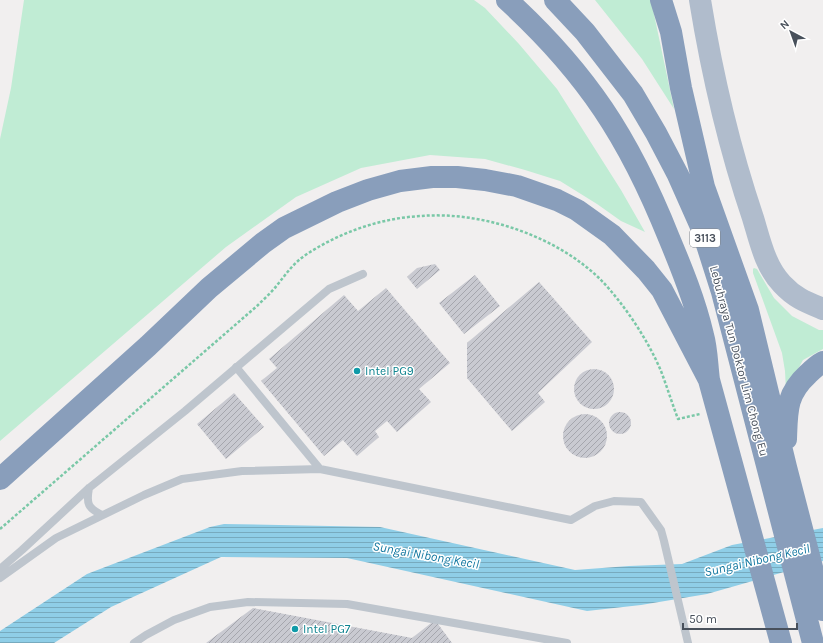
<svg xmlns="http://www.w3.org/2000/svg" width="823" height="643" font-family="Karla,sans-serif">
<style>
.grass{fill:#c0ecd4}
.water{fill:url(#water-rules)}
.building{fill:url(#building-hatch)}
.lines{fill:none;stroke-linecap:round;stroke-linejoin:round}
.path{stroke:#7ac8a7;stroke-width:2.5;stroke-dasharray:3 2;stroke-linecap:butt}
.lane{stroke:#bec5cd;stroke-width:8}
.primary{stroke:#b0bccc;stroke-width:22}
.highway{stroke:#899ebb;stroke-width:22}
.culture-dot{fill:#0f9aa8;stroke:#fff;stroke-width:1.5}
.labels{text-anchor:middle;dominant-baseline:central;stroke-width:3;stroke-linejoin:round;paint-order:stroke}
.shield{fill:#fff;stroke:#7f848c;stroke-width:1}
.shield-label{font-size:11px;font-weight:bold;fill:#48505b}
.street-label{font-size:12px;fill:#48505b;stroke:#fff}
.culture-label{font-size:12px;fill:#0d838f;stroke:#fff;text-anchor:start}
.water-label{font-size:13px;font-style:italic;fill:#1579a1;stroke:#fff}
</style>
<defs>
<pattern id="water-rules" width="6" height="5" patternUnits="userSpaceOnUse"><rect width="6" height="5" fill="#8fcee7"/><path d="M0 2.5h6" fill="none" stroke="#77aabe"/></pattern>
<pattern id="building-hatch" width="6" height="6" patternUnits="userSpaceOnUse"><rect width="6" height="6" fill="#c9cad1"/><path d="M-1 1l2-2M0 6l6-6M5 7l2-2" fill="none" stroke="#a5a6ad"/></pattern>
</defs>
<rect width="100%" height="100%" fill="#f1efef"/>
<path class="grass" d="M24,0H474L485,8L519,44L557,89L621,190L645,232L621,221L597,204L560,181L525,170L485,159L430,155L361,168L296,197L226,247L0,441V139L11,88Z
M595,0H651L674,109L642,59Z
M754,268L757,269L774,298L792,316L819,330H823V349L803,360L786,391L785,371L782,353L753,273V269Z"/>
<path class="water" d="M224,524L380,527L575,570L629,566L682,564L732,545L823,528V561L707,594L641,605L587,611L347,558L221,557L111,607L54,643H0V631L87,574L210,527Z"/>
<path class="building" d="M435,264L440,270L417,289L407,277L417,268Z
M475,275L500,306L464,334L439,303Z
M539,282L592,342L538,393L545,402L512,431L467,378V343Z
M386,288L450,363L419,389L431,402L397,432L387,421L375,431L379,437L357,456L343,440L324,456L261,381L277,368L269,359L344,295L358,311Z
M574 389a20 20 0 1 1 40 0a20 20 0 1 1-40 0Z
M234,393L264,427L226,459L197,424Z
M609 423a11 11 0 1 1 22 0a11 11 0 1 1-22 0Z
M563 436a22 22 0 1 1 44 0a22 22 0 1 1-44 0Z
M253,608L412,638L435,620L452,643H206Z"/>
<g class="lines">
<path class="path" d="M0,529L257,306C264,299 272,292 278,284C286,274 293,264 304,256C338,233 380,218 421,216C482,211 557,236 601,280C624,304 648,340 661,371C667,387 672,403 678,419L700,414"/>
<path class="lane" d="M236,367L320,469
M89,488C86,504 88,508 102,515
M0,569L22,550L89,488L185,411L329,289L363,274
M0,578L56,538L144,495L182,479L242,471L320,469L571,520L595,506L614,501L641,502L661,530L664,541L688,643
M134,643L146,635L174,620L210,607L248,602L347,604L567,643"/>
<path class="primary" d="M700,0C712,74 729,147 753,218C760,241 765,266 782,284C795,298 806,302 823,309"/>
<path class="highway" d="M507,0C542,32 576,69 603,109C630,149 651,193 669,238C682,269 695,301 703,335C707,349 707,365 709,380L781,643
M555,0L585,32L633,94L656,133L678,175L702,229L722,292L813,643
M661,0L671,32L681,88L704,187L748,310L786,467L823,610
M786,439C787,411 786,394 808,374C813,369 817,365 823,362
M0,479L148,346L209,288L263,243L284,228L337,202L368,190L400,181L432,177H457L485,180L517,186L557,200L577,210L612,235L646,270L662,290L709,380"/>
</g>
<g class="culture-dot">
<circle cx="357" cy="371" r="4"/>
<circle cx="295" cy="629" r="4"/>
</g>
<g class="labels">
<rect class="shield" x="690" y="229" width="30" height="18" rx="3"/>
<g class="shield-label">
<text x="705" y="238">3113</text>
</g>
<g class="street-label">
<text transform="translate(739 361) rotate(75)">Lebuhraya Tun Doktor Lim Chong Eu</text>
</g>
<g class="culture-label">
<text x="365" y="371">Intel PG9</text>
<text x="303" y="629">Intel PG7</text>
</g>
<g class="water-label">
<text transform="translate(426 555) rotate(10)">Sungai Nibong Kecil</text>
<text transform="translate(757 560) rotate(-13)">Sungai Nibong Kecil</text>
</g>
</g>
<g transform="translate(791 32) rotate(319)" stroke="#ffffff" stroke-width="3" paint-order="stroke">
<path d="M0-3L7 15L0 10L-7 15Z" fill="#48505b"/>
<text y="-6" font-size="11" font-weight="bold" text-anchor="middle" fill="#48505b">N</text>
</g>
<path d="M683 623v6h114v-6" fill="none" stroke="#48505b" stroke-width="2"/>
<text x="689" y="623" font-size="12" fill="#48505b" stroke="#ffffff" stroke-width="3" paint-order="stroke">50 m</text>
</svg>
